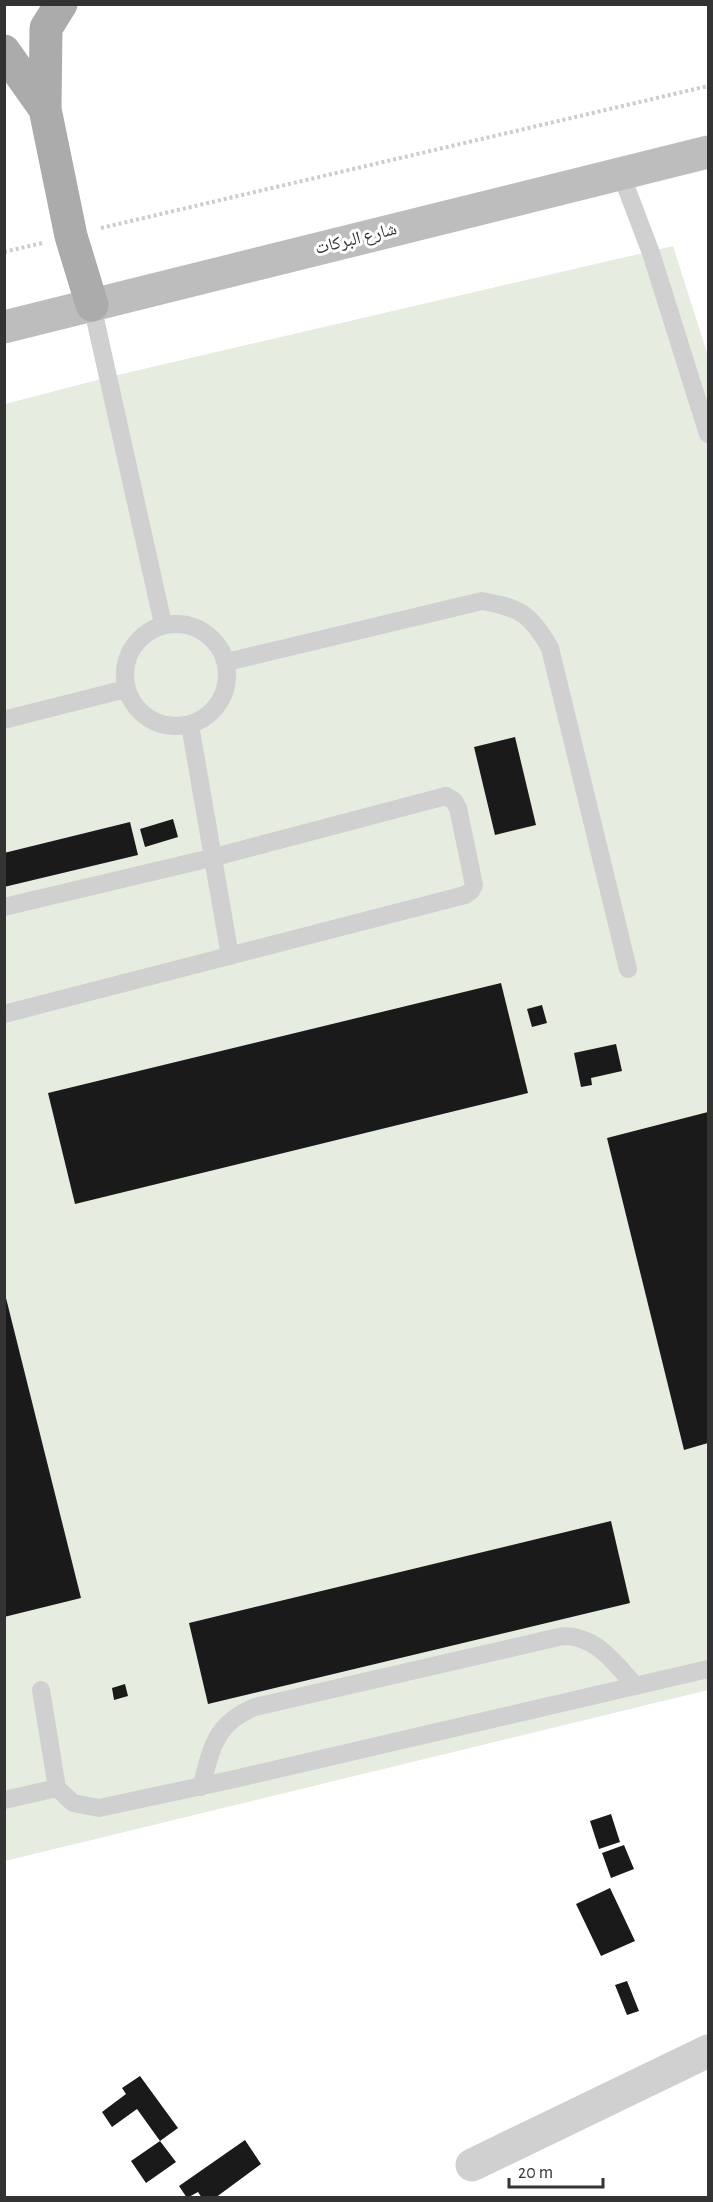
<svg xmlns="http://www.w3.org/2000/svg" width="713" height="2202" font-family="'Alegreya Sans','Noto Naskh Arabic',sans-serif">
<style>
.green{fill:#e6ecdf}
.building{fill:#1a1a1a}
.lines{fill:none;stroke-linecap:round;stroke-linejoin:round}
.path{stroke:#cdcdcd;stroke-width:4;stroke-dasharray:3 3;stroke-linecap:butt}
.lane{stroke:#d0d0d0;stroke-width:18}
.street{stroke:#d0d0d0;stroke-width:33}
.secondary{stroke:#bdbdbd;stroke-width:33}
.primary{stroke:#ababab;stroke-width:33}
.labels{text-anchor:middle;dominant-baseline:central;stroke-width:6;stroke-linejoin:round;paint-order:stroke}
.street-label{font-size:18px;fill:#333;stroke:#fff}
</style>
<rect width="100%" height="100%" fill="#fff"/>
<path class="green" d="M673,246L708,356V1690L5,1861V404L109,377Z"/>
<path class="building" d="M515,737L536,825L495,835L474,747Z
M173,819L178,837L145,847L140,829Z
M130,822L138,855L4,887V853Z
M501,983L528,1093L75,1204L48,1093Z
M542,1005L547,1023L532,1027L527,1009Z
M616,1044L622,1071L591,1078L592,1085L581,1087L574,1053Z
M708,1112V1443L684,1450L607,1138Z
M4,1290L81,1598L4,1617Z
M611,1521L630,1603L208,1704L189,1623Z
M125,1684L128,1696L114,1700L112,1688Z
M611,1814L620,1842L599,1849L590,1821Z
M624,1845L634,1869L611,1878L602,1853Z
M610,1888L635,1941L601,1956L576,1904Z
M627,1981L639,2011L627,2015L615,1985Z
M140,2076L178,2128L160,2141L137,2109L112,2127L102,2112L126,2094L122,2088Z
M245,2140L261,2164L215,2198H202L198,2192L187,2198L179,2186Z
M160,2141L176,2162L146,2183L131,2161Z"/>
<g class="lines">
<path class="path" d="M101,228L708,86
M4,252L42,243"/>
<path class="lane" d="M621,174L651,253L708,434
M92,305L163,624
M125 675a51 51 0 1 1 102 0a51 51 0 1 1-102 0Z
M227,662L482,601C520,608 530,613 550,648L628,969
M7,719L126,689
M190,725L230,956
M4,907L211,858L446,796L454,801L458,808L474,885L471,891L465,895L4,1014
M41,1690L57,1788
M201,1787C212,1748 214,1724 255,1707L563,1636C597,1636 614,1663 636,1686
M4,1800L57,1788L73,1803L99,1808L230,1780L708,1669"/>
<path class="street" d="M472,2165L708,2051"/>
<path class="secondary" d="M4,327L708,152"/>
<path class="primary" d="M61,4L46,28L45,109L71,236L92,305
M4,51L45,109"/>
</g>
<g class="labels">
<g class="street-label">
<text transform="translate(356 239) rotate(-14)">شارع البركات</text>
</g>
</g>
<rect width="713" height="2202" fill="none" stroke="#333333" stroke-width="12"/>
<path d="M509 2178v9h94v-9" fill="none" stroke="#333333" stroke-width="3"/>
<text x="518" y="2178" font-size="18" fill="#333333" stroke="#ffffff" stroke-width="4.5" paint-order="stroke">20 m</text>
</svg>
